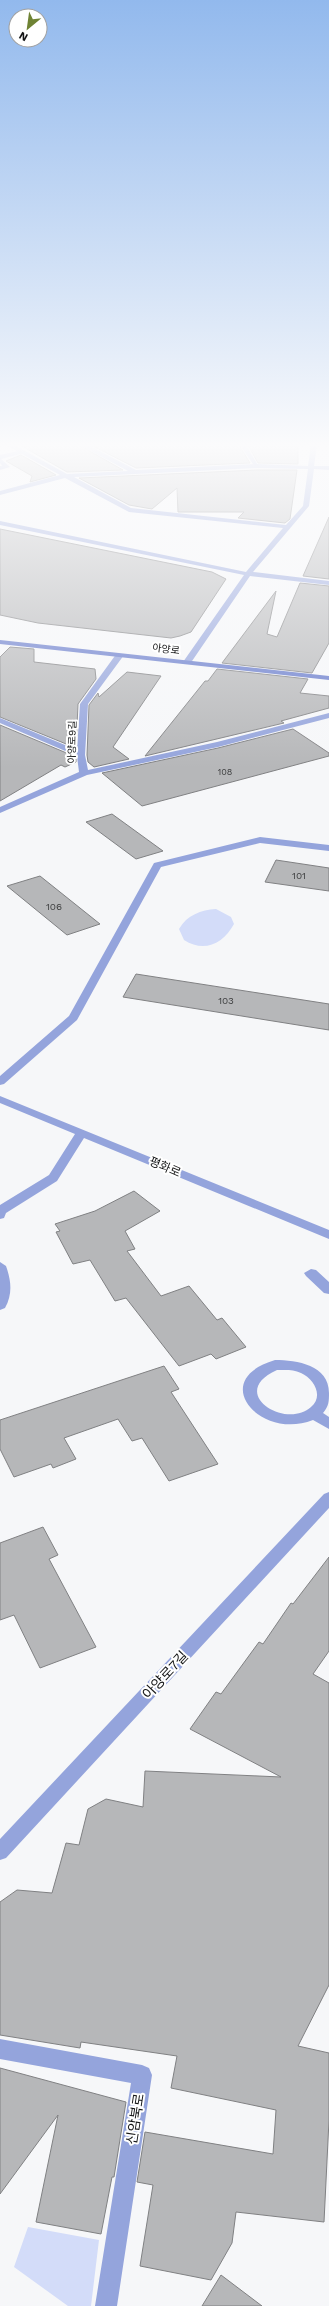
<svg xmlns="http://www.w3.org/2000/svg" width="329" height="2306" font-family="'Work Sans','Noto Sans KR',sans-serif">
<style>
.green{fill:#d3dcf9}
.building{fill:#b6b7b9;stroke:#808183}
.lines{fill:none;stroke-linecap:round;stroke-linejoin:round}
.service{fill:#94a4dc;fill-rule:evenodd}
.minor{fill:#94a4dc;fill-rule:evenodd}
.secondary{fill:#667acb;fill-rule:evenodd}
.labels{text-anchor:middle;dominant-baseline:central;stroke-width:4;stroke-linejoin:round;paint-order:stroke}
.far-number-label{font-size:9px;fill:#3c3d3e}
.far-street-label{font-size:10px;fill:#131415;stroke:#fff}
.number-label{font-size:10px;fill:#3c3d3e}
.street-label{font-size:12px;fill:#131415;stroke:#fff}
.near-street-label{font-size:14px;fill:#131415;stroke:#fff}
</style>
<rect width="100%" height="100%" fill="#f6f7f9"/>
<path class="green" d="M216,909L231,917L234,924C223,944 204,953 184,940L179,929C187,915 201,910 216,909Z
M28,2227L99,2240L91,2306H68L14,2267Z"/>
<path class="building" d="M20,445H79L123,470L67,472Z
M91,445H239L250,463L136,468Z
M248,445L298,446V464L258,463Z
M21,455L56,475L30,482L32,476L6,461Z
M257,470H297L290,519L285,523L238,518L244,512H178L177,488L152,509L129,505L79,478Z
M329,517V579L303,576Z
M0,529L212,572L226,579L191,632L180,636L171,638L38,623L0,615Z
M300,583L329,586V643L312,673L222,663L276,591L267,634L277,637Z
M10,647L34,649V662L95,669L96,679L78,704L76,748L0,717V657Z
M217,669L308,679L300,693L329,696V708L281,721L284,723L145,756L205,681H208Z
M127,672L161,676L113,747L129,759L94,767L88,762L87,755L89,705L98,693L99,697Z
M0,725L76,757V762L65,767L61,765L0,801Z
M293,729L329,753V756L142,806L102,773L218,748Z
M112,814L163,851L136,859L86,822Z
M276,860L329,868V891L265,882Z
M40,876L100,924L67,935L7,886Z
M136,974L329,1004V1030L123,997Z
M134,1191L160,1211L125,1231L135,1249L127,1251L161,1296L189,1286L217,1320L222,1318L246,1347L216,1359L211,1354L179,1366L126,1298L115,1301L90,1260L73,1264L56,1232L60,1231L55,1224L95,1211Z
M164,1366L179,1389L171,1392L218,1464L169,1481L142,1438L132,1441L118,1419L64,1438L76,1459L53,1468L51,1464L14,1477L0,1449V1420Z
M43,1527L58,1555L49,1559L96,1647L40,1668L14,1615L0,1620V1543Z
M329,1557V1651L313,1674L329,1683V1985L298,2046L329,2053V2120L324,2222L236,2212L232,2243L211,2280L140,2266L153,2185L137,2182L145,2132L273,2154L276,2110L171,2088L177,2056L81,2042L80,2048L0,2035V1902L17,1890L52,1893L66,1843L79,1845L88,1809L106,1799L143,1807L145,1771L281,1777L190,1729L216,1692L221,1694L259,1642L263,1644L291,1603L293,1604Z
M0,2068L126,2102L114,2177H112L101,2234L36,2222L58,2115L0,2194Z
M221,2275L262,2306H202Z"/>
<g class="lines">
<path class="service" d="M240,445H246L259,467H255Z
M22,450L24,453L1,459L10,467L0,470V466H2L0,463V455Z
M0,2039L142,2065L149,2068L152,2075L117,2306H95L131,2083L0,2059Z"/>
<path class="minor" d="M6,445H14L67,474L128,471L80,445H88L136,470L257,464L308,466L311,445H317L314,466H329V470L314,469L309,506L253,572L329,581V585L250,576L190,664H184L183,662L244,575L0,525V521L246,572L283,528L129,512L65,478L0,495V491L60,475ZM257,468L308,469L303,506L286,525L131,508L74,477Z
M117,653L124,655L88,704L85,755L88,770L217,742L329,713V718L218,747L87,775L0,813V807L79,772L77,756L0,723V718L77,750L80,704Z
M260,837L329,845V851L260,843L161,867L77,1020L4,1084L0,1085V1076L69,1016L154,863Z
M0,1096L329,1230V1239L84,1138L57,1181L6,1213L4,1218L0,1219V1205L49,1175L75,1134L0,1103Z
M0,1262L6,1266C11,1280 13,1294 5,1308L0,1310Z
M311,1269L316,1270L329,1282V1294L324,1293L306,1276L304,1273Z
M275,1360C297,1360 329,1365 329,1393C329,1401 329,1406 323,1413L329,1417V1429L313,1420C260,1441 207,1380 275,1360ZM277,1370C285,1370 293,1369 301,1373C314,1379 324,1396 311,1407C286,1430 226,1393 277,1370Z
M329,1492V1508L6,1858L0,1860V1839L324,1494Z"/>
<path class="secondary" d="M0,640L329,676V680L0,644Z"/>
</g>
<linearGradient id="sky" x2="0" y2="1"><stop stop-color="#92b9ed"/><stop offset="0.58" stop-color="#fbfbfc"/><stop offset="1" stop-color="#fbfbfc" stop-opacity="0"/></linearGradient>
<rect width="329" height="768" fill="url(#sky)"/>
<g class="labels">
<g class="far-number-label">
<text x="225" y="772">108</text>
</g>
<g class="far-street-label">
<text transform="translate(166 649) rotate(7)">아양로</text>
<text transform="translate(72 742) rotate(-89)">아양로9길</text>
</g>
<g class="number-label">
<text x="299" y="875">101</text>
<text x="54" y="906">106</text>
<text x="226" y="1000">103</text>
</g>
<g class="street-label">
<text transform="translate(165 1167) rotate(23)">평화로</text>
</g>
<g class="near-street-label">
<text transform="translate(165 1675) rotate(-47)">아양로7길</text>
<text transform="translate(135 2119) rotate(-81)">신암북로</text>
</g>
</g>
<g transform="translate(28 28) rotate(209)"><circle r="19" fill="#ffffff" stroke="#a1a1a1"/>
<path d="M0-3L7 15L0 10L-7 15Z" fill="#6f8334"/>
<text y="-6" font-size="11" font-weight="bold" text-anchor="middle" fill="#131415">N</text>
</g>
</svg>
